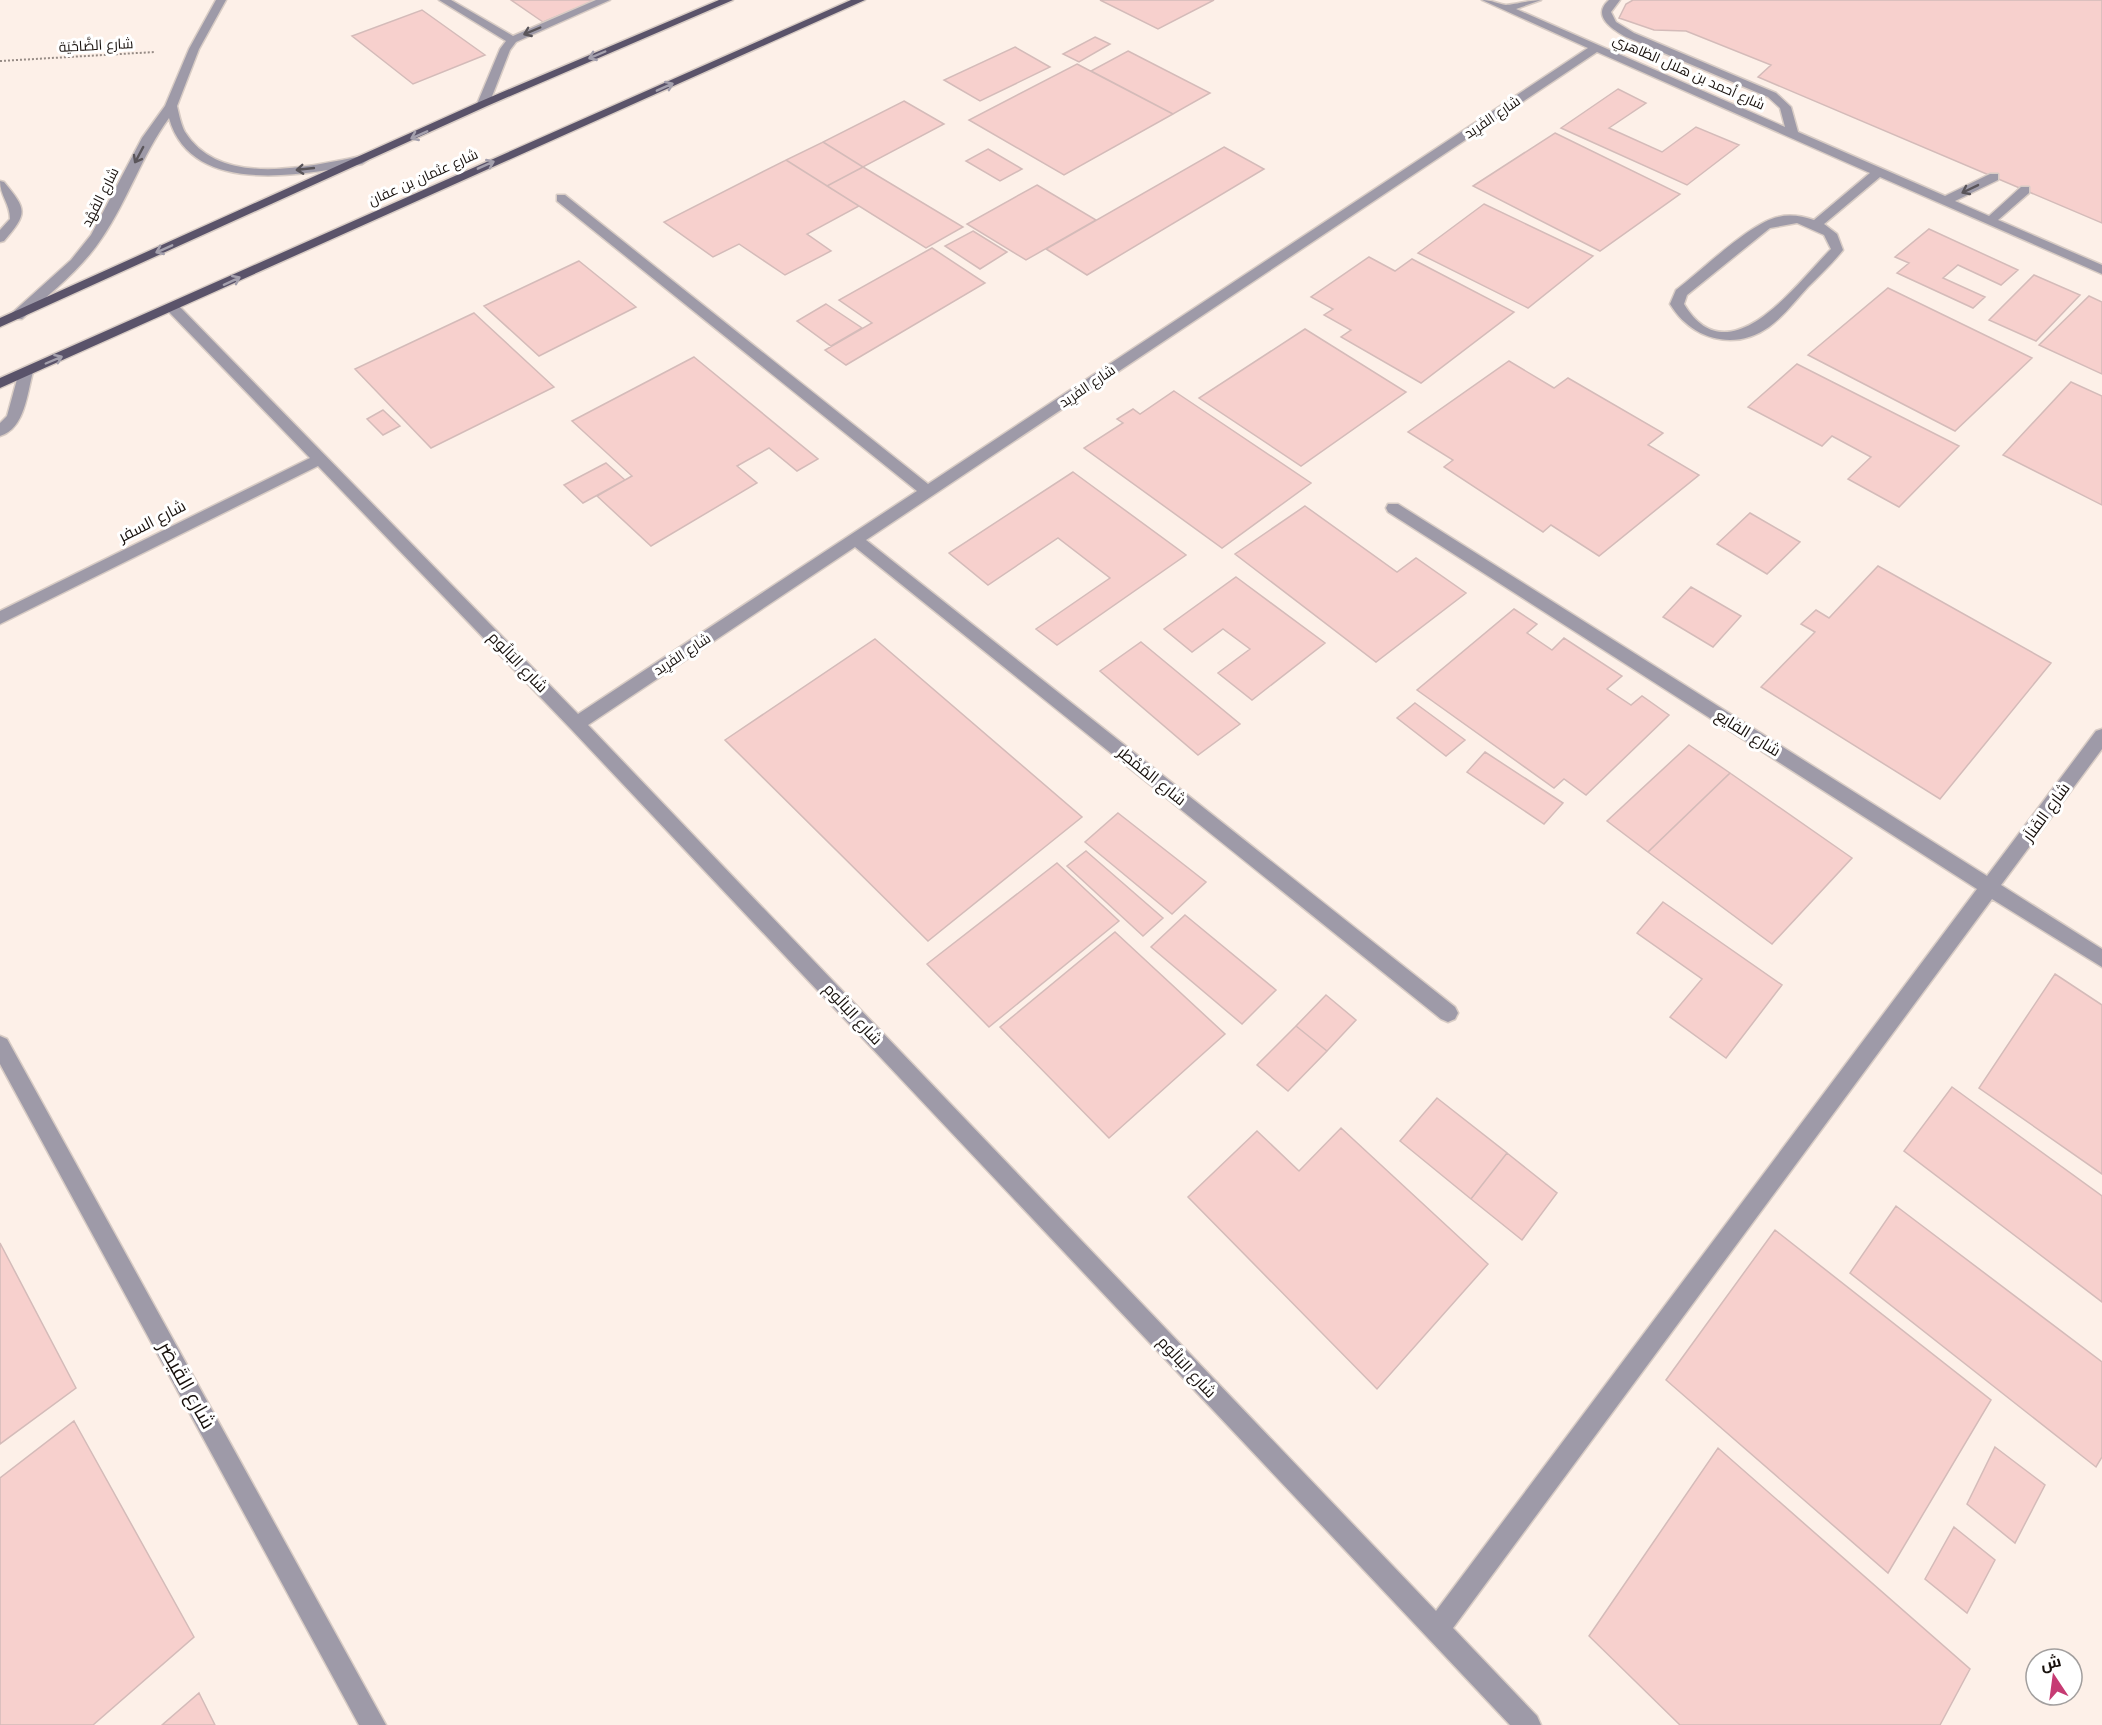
<svg xmlns="http://www.w3.org/2000/svg" width="2102" height="1725" font-family="Helvetica,Cairo,sans-serif">
<style>
.building{fill:#f7d0cd;stroke:#d4bbb9;stroke-width:1.5}
.lines{fill:none;stroke-linecap:round;stroke-linejoin:round}
.minor-casing{stroke:#d8ccc5;stroke-width:3}
.major-casing{stroke:#d8ccc5;stroke-width:3}
.path{stroke:#968b85;stroke-width:2;stroke-dasharray:2 2;stroke-linecap:butt}
.minor{fill:#9e9aa8;fill-rule:evenodd}
.major{fill:#5a536a;fill-rule:evenodd}
.oneway{stroke:#5a555a}
.oneway2{stroke:#a4a0ad}
.labels{text-anchor:middle;dominant-baseline:central;stroke-width:6;stroke-linejoin:round;paint-order:stroke}
.far-street-label{font-size:14px;fill:#17100c;stroke:#fff}
.street-label{font-size:16px;fill:#17100c;stroke:#fff}
.near-street-label{font-size:20px;fill:#17100c;stroke:#fff}
</style>
<rect width="100%" height="100%" fill="#fdf0e8"/>
<path class="building" d="M511,0H597L543,22Z
M1100,0H1214L1158,29Z
M1633,0H2102V223L1758,77L1771,65L1686,31L1654,30L1619,18L1626,4Z
M422,10L485,55L413,84L352,36Z
M1095,37L1110,44L1079,62L1063,54Z
M1015,47L1050,67L980,101L944,80Z
M1128,51L1210,93L1173,114L1091,71Z
M1077,64L1173,114L1064,175L969,120Z
M1618,89L1646,103L1609,128L1662,152L1696,127L1739,145L1687,185L1561,128Z
M904,101L944,124L863,167L823,142Z
M1555,133L1680,194L1600,251L1473,186Z
M823,142L863,167L827,186L786,160Z
M1224,147L1264,169L1087,275L1046,249Z
M988,149L1022,169L1000,181L966,161Z
M786,160L859,206L807,234L831,251L785,275L739,244L713,257L664,222Z
M863,167L963,227L926,248L827,186Z
M1037,185L1096,220L1026,260L967,224Z
M1484,204L1593,256L1528,308L1418,253Z
M1929,229L2018,270L2001,285L1958,265L1943,278L1985,297L1973,308L1897,273L1909,263L1895,257Z
M973,231L1007,252L980,269L945,246Z
M932,248L985,283L846,365L825,350L872,323L839,300Z
M1369,257L1395,271L1412,259L1514,312L1421,383L1341,337L1351,330L1324,315L1333,309L1311,297Z
M579,261L636,307L539,356L484,306Z
M2034,275L2080,295L2036,341L1989,320Z
M1888,288L2032,358L1955,431L1808,355Z
M2089,296L2102,302V374L2039,345Z
M826,304L862,328L831,346L797,321Z
M474,313L554,387L431,448L355,369Z
M1305,329L1406,392L1301,466L1199,398Z
M694,357L818,459L797,471L769,448L737,466L757,483L651,546L597,496L632,476L572,421Z
M1509,361L1554,388L1568,378L1663,433L1648,445L1699,475L1599,556L1551,525L1543,532L1444,467L1453,460L1408,432Z
M1797,364L1959,446L1899,507L1848,479L1871,457L1832,436L1822,446L1748,407Z
M2071,382L2102,396V505L2003,455Z
M1174,391L1311,483L1222,548L1084,448L1123,423L1117,419L1133,409L1140,414Z
M383,410L400,426L383,435L367,419Z
M606,463L625,480L583,503L564,485Z
M1073,472L1186,555L1057,645L1036,629L1110,578L1058,538L988,585L949,553Z
M1305,506L1397,572L1416,558L1466,593L1376,662L1235,554Z
M1750,513L1800,542L1767,574L1717,544Z
M1878,566L2051,663L1940,799L1761,687L1815,632L1801,624L1816,610L1829,618Z
M1236,577L1325,643L1252,700L1218,673L1250,649L1223,629L1192,652L1164,629Z
M1691,587L1741,616L1713,647L1663,617Z
M1514,609L1537,624L1527,633L1552,650L1564,638L1622,676L1607,689L1631,705L1642,696L1669,715L1586,795L1564,779L1554,788L1417,690Z
M875,639L1082,817L928,941L725,740Z
M1141,642L1240,724L1198,755L1100,671Z
M1415,703L1465,740L1446,756L1397,718Z
M1689,745L1730,773L1648,852L1607,821Z
M1485,752L1563,803L1544,824L1467,772Z
M1730,773L1852,858L1772,944L1648,852Z
M1118,813L1206,882L1172,914L1085,842Z
M1086,851L1163,918L1143,936L1067,866Z
M1057,863L1119,921L989,1027L927,964Z
M1663,902L1782,985L1726,1058L1670,1017L1702,979L1637,933Z
M1185,915L1276,990L1242,1024L1151,947Z
M1115,932L1225,1034L1109,1138L1000,1027Z
M2055,974L2102,1005V1174L1979,1088Z
M1326,995L1356,1020L1327,1051L1296,1026Z
M1296,1026L1327,1051L1288,1091L1257,1065Z
M1952,1087L2102,1196V1302L1904,1151Z
M1437,1098L1507,1153L1471,1199L1400,1141Z
M1341,1128L1488,1264L1377,1389L1188,1197L1257,1131L1299,1171Z
M1507,1153L1557,1193L1522,1240L1471,1199Z
M1896,1206L2102,1362V1457L2096,1467L1850,1273Z
M1775,1230L1991,1400L1888,1573L1666,1380Z
M0,1243L76,1388L0,1444Z
M74,1421L194,1637L93,1725H0V1478Z
M1995,1447L2045,1485L2015,1543L1967,1504Z
M1718,1448L1970,1669L1940,1725H1680L1589,1636Z
M1954,1527L1995,1560L1967,1613L1925,1579Z
M199,1693L215,1725H162Z"/>
<g class="lines">
<g class="minor-casing">
<path id="minor" d="M216,0H226L199,49L177,106C179,114 181,125 185,132C221,189 309,166 362,156L368,160L362,164C302,175 191,197 169,118C142,155 128,200 102,238C81,270 50,293 22,319H12V313L71,260L91,235L142,138L165,106L189,49Z
M439,0H451L513,36L596,0H610L516,42L510,50L489,104L483,107L477,104L500,49L506,41Z
M1482,0C1492,0 1498,4 1506,5C1513,5 1531,0 1541,0L1516,9L1785,127L1780,108L1768,97L1626,37C1612,29 1591,16 1609,0H1620L1611,12L1616,22L1634,33L1776,93L1791,107L1798,132L1945,196L1990,174H1998V180L1955,201L1989,216L2021,187H2029V193L1998,220L2102,265V274L1880,177L1824,224L1837,234L1843,250C1833,263 1820,275 1808,287C1796,300 1784,316 1769,327C1734,352 1691,339 1670,304L1676,290C1701,271 1750,223 1778,217C1790,214 1802,216 1814,220L1870,173L1597,52L866,540L1455,1007L1458,1013L1455,1019L1448,1022L1441,1019L855,547L588,725L1436,1611L1977,889L1388,512L1386,508L1388,504H1398L1987,876L2096,731L2102,729V749L2001,885L2102,949V967L1992,899L1453,1628L1537,1716L1541,1725H1510L571,729L318,466L0,624V611L310,458L168,311L166,308L173,304L178,305L578,714L917,491L557,201V195H565L928,484L1588,48ZM1797,223L1824,235L1831,249C1796,284 1729,379 1684,304L1687,295L1770,228Z
M0,181L4,182C27,210 28,213 4,241L0,242V230L10,219C10,203 0,196 0,181Z
M26,368L33,372C27,393 25,429 0,436V423L7,416L19,372Z
M0,1036L7,1039L386,1725H359L0,1064Z"/>
</g>
<g class="major-casing">
<path id="major" d="M719,0H733L487,106L0,327V318L479,102Z
M851,0H865L0,388V378Z"/>
</g>
<path class="path" d="M0,61L155,52"/>
<use href="#minor" class="minor"/>
<use href="#major" class="major"/>
</g>
<defs><path id="oneway-shaft" d="M-6 0H5M1.5-3L5.5 0L1.5 3" fill="none" stroke-width="1.6" stroke-linecap="round" stroke-linejoin="round" transform="scale(1.5)"/></defs>
<g class="oneway">
<use href="#oneway-shaft" transform="translate(532 31) rotate(157)"/>
<use href="#oneway-shaft" transform="translate(139 155) rotate(118)"/>
<use href="#oneway-shaft" transform="translate(305 169) rotate(174)"/>
<use href="#oneway-shaft" transform="translate(1970 189) rotate(154)"/>
</g>
<g class="oneway2">
<use href="#oneway-shaft" transform="translate(597 55) rotate(157)"/>
<use href="#oneway-shaft" transform="translate(665 87) rotate(-24)"/>
<use href="#oneway-shaft" transform="translate(419 135) rotate(156)"/>
<use href="#oneway-shaft" transform="translate(486 165) rotate(-24)"/>
<use href="#oneway-shaft" transform="translate(164 249) rotate(156)"/>
<use href="#oneway-shaft" transform="translate(232 281) rotate(-25)"/>
<use href="#oneway-shaft" transform="translate(54 360) rotate(-23)"/>
</g>
<g class="labels">
<g class="far-street-label">
<text transform="translate(96 45) rotate(-3)">شارع الضَّاحْيَة</text>
<text transform="translate(1689 72) rotate(24)">شارع أحمد بن هلال الظاهري</text>
<text transform="translate(1492 117) rotate(-34)">شارع الفَرِيد</text>
<text transform="translate(423 177) rotate(-24)">شارع عثمان بن عفان</text>
<text transform="translate(100 197) rotate(-63)">شارع الفَهْد</text>
<text transform="translate(1087 386) rotate(-34)">شارع الفَرِيد</text>
<text transform="translate(682 654) rotate(-33)">شارع الفَرِيد</text>
</g>
<g class="street-label">
<text transform="translate(152 521) rotate(-27)">شارع السفر</text>
<text transform="translate(518 662) rotate(46)">شارع البَالُوم</text>
<text transform="translate(1748 733) rotate(32)">شارع الفايع</text>
<text transform="translate(1152 776) rotate(39)">شارع المُمْطِر</text>
<text transform="translate(2046 812) rotate(-54)">شارع الفَناَر</text>
<text transform="translate(853 1014) rotate(47)">شارع البَالُوم</text>
<text transform="translate(1187 1367) rotate(47)">شارع البَالُوم</text>
</g>
<g class="near-street-label">
<text transform="translate(187 1385) rotate(61)">شارع القَيصَر</text>
</g>
</g>
<g transform="translate(2054 1677) rotate(347)"><circle r="28" fill="#ffffff" stroke="#a29f9e" stroke-width="1.5"/>
<path d="M0-4.5L10 22L0 15L-10 22Z" fill="#c63b73"/>
<text y="-9" font-size="16" font-weight="bold" text-anchor="middle" fill="#17100c">ش</text>
</g>
</svg>
